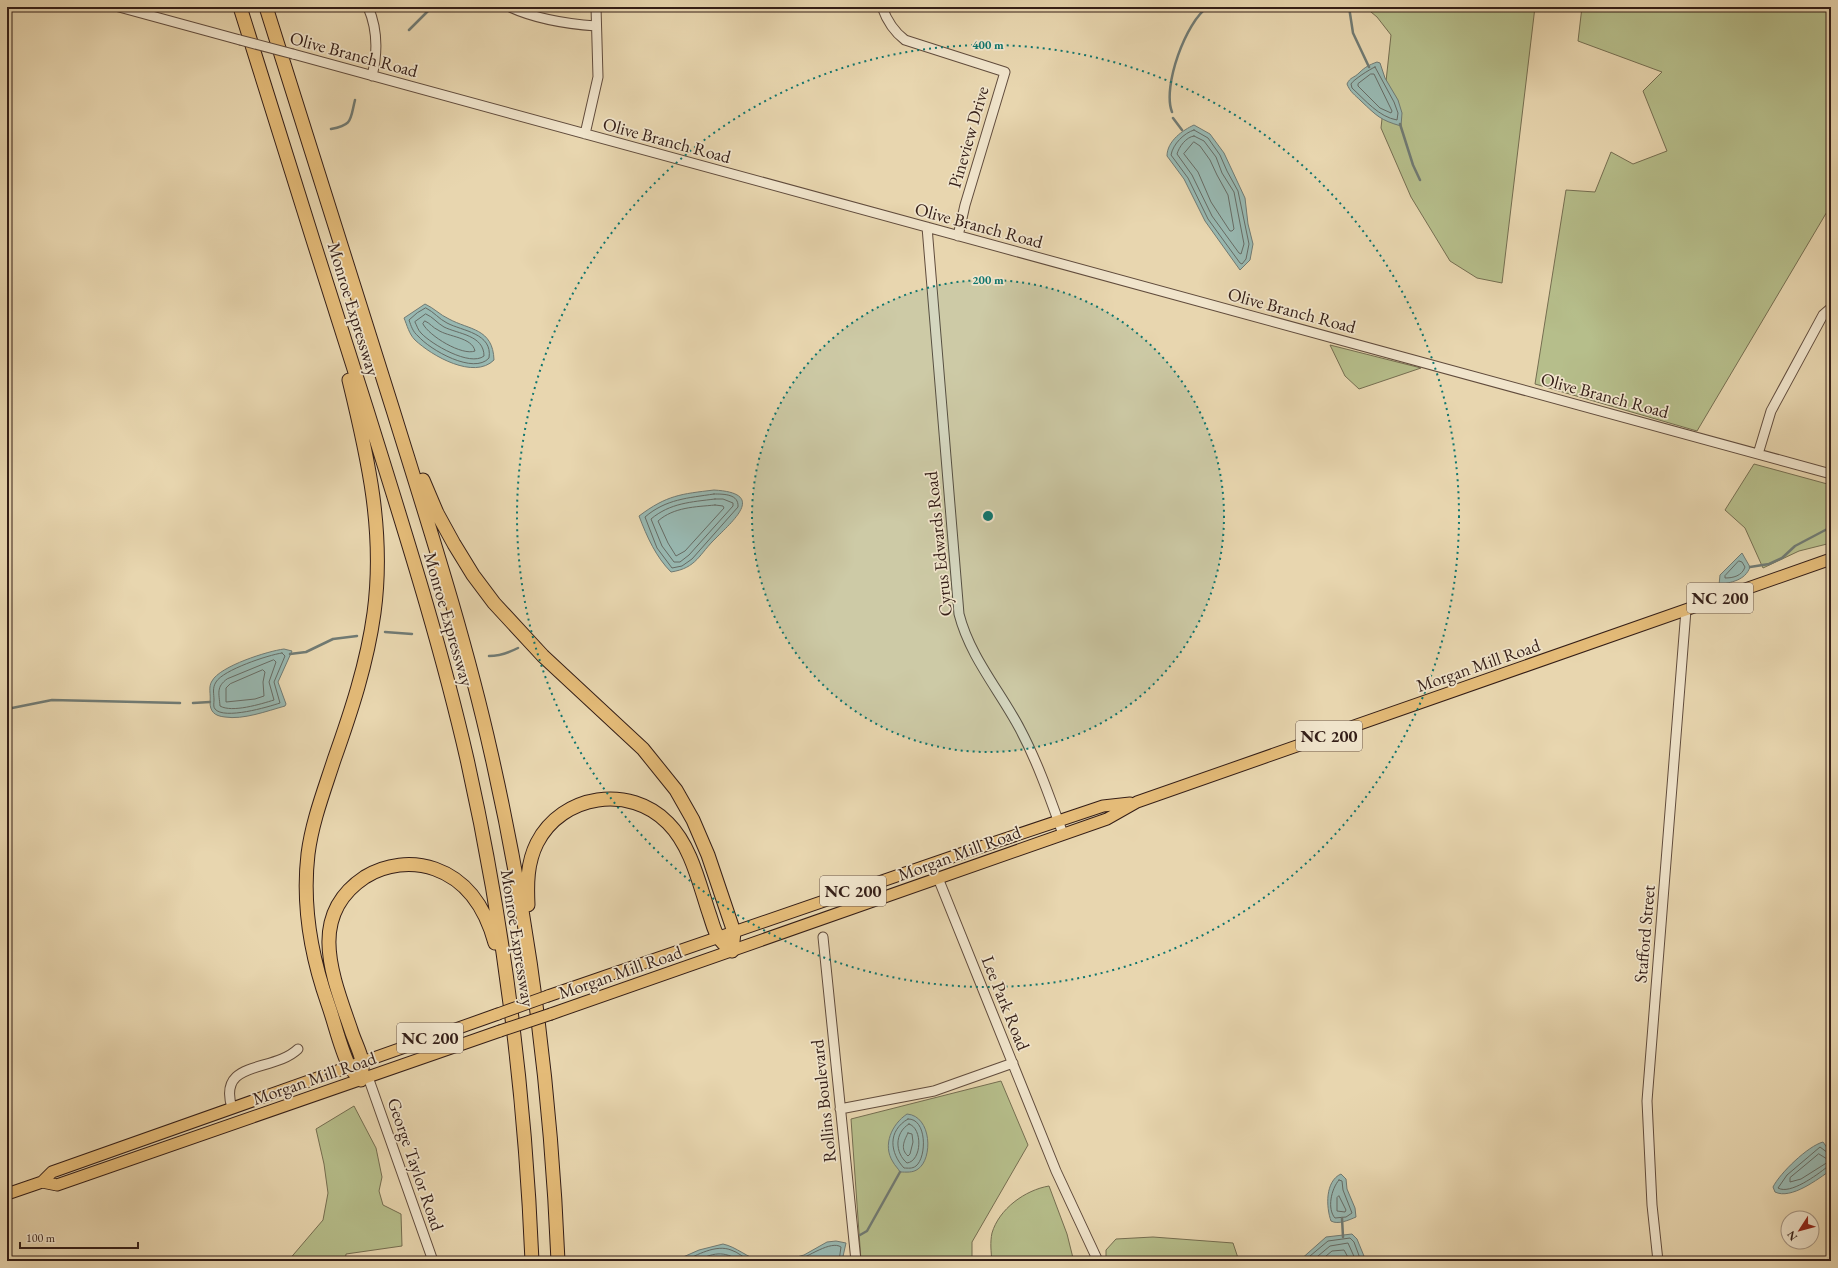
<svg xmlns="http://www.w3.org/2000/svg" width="1838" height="1268" font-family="'EB Garamond',serif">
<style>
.green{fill:#b6be8b;stroke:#756e51}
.water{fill:#98b8b1;stroke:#707a73}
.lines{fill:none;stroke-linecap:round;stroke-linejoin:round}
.shore{stroke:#666b64;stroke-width:1}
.stream{stroke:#707a73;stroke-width:2.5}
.minor-casing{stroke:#614c3d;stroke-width:11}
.major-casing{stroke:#341e17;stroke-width:13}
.highway-casing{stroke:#341e17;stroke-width:15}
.minor{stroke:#f0e4cb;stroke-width:9}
.major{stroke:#e4bb78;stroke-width:11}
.highway{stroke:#e4bb78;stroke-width:13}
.minor-bridge-casing{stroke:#614c3d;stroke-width:11;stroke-linecap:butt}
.major-bridge-casing{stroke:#341e17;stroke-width:13;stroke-linecap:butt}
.minor-bridge{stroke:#f0e4cb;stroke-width:9}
.major-bridge{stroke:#e4bb78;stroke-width:11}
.ring{fill:none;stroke:#0f766e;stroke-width:2;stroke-dasharray:2 4}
.labels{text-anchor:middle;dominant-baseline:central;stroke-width:3.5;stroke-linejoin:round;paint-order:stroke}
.shield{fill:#f0e4cb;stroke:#6c594d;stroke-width:1}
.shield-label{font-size:17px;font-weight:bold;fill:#341e17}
.street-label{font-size:18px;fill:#341e17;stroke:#f0e4cb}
.centre{fill:#0f766e;stroke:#f0e4cb;stroke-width:2}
.ring-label{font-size:12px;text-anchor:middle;font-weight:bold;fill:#0f766e;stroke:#f0e4cb;stroke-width:3.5;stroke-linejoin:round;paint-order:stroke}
</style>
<rect width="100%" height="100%" fill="#e8d6af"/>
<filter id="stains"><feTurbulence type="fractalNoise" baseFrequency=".005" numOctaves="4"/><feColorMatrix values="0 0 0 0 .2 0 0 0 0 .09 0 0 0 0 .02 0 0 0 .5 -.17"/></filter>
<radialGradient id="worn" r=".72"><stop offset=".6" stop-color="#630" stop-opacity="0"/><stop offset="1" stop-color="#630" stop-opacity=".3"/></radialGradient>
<path class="green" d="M1365,7H1535L1502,283L1477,278L1450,261L1411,197L1381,128L1391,35L1377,17Z
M1582,7H1831V205L1697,431L1535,384L1566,190L1595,192L1611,152L1633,164L1667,151L1643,91L1662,72L1578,41Z
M1330,345L1421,368L1359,389L1345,376Z
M1754,464L1831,485V543L1799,551L1763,568L1745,528L1725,510Z
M1001,1081L1028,1145L972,1242V1261H861L851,1119Z
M354,1106L376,1148L382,1177L379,1191L383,1205L401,1214L402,1246L346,1254L345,1261H288L323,1220L328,1193L324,1164L316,1129Z
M1049,1186L1067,1234L1073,1258L1071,1261H992C991,1252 990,1242 992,1233C999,1209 1025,1190 1049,1186Z
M1153,1237L1233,1243L1239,1261H1106V1250L1116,1239Z"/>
<path class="water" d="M1377,62L1380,63L1385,78L1398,100L1402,113L1401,126C1380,120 1377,116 1361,101C1355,95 1350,92 1347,84C1350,77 1354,78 1359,73C1365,67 1369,65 1377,62Z
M1194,125L1210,134L1224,153L1245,198L1248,224L1253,244L1250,260L1240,270L1205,221L1184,179L1167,156C1167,141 1183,130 1194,125Z
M425,304C434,308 440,315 449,319C469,330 493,328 494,360C474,380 432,356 415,340C409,334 407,325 404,318Z
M714,490C765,493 736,518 716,538C699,554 697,568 671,572C656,557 647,537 639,516C667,495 681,494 714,490Z
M1742,553L1750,567C1745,581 1731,582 1719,585L1720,575Z
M284,649L292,651L278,682L286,704L285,706C267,711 243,720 225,717C214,716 210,711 210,702C211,694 208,687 212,681C220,666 268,651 284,649Z
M907,1114C932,1116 933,1159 918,1169C913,1173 906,1172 900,1172C898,1168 895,1166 893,1162C882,1145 892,1124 907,1114Z
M1823,1142L1831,1153V1170C1818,1179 1791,1200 1775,1192L1773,1187C1780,1173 1808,1146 1823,1142Z
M1341,1174L1346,1179L1347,1189L1355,1208L1356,1217C1349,1220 1338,1225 1331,1221C1326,1207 1325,1181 1341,1174Z
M1352,1234L1357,1239L1366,1261H1299L1326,1237Z
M836,1241L846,1243L842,1261H782L804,1255L827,1242Z
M723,1244C737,1247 747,1258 762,1261H674L699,1250Z"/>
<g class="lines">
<path class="shore" d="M1375,67L1394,102L1398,113L1397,120C1379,117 1365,100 1352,88L1351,84C1353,80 1370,69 1375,67Z
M1371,74H1374L1392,111L1391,113L1380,108L1358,86V84Z
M1194,130L1208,138L1220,155L1227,171L1238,191L1249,244L1246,259L1242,264L1240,263L1208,219L1188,178L1171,155C1173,144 1184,133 1194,130Z
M1194,136L1204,141L1216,157L1222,173L1234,192L1244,244L1241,254L1239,253L1212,216L1192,175L1177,154C1179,147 1186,137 1194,136Z
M1194,142L1200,146L1210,160L1217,175L1228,195L1234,229L1232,231H1230L1211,202L1198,172L1184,154Z
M426,308C434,312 439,319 447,323C462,331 493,333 489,358C474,375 430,350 418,336C413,332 411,326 409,320L417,313Z
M426,314C433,317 437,323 444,327C458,334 484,335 484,356C470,367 431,344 421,333C418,330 417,326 415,322Z
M425,321C430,323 433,328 438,330C448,337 472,337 475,351C462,356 429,336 423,324Z
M714,494C724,494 739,494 738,507L692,559L682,566L672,568L657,548L645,517C666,499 688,498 714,494Z
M715,499H723L733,503V506L689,555L680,562H674L662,546L651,519C670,503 691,502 715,499Z
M715,505L723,506L724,508L685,551L676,556L668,543L658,521C674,507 695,507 715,505Z
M1739,561L1742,562L1745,567C1742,576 1733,578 1725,578V576Z
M282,653L285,656L274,682L280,703C268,707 224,720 215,709C213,707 214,703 214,700C214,694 212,688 216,682C223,670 268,655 282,653Z
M274,660L276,662L269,682L274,700C261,704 232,713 220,706C219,693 216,687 227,679Z
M263,670L265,672L263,682L264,696L255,699L226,702V688L230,684Z
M908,1119C927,1118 927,1157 916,1166C912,1169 908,1168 904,1168C890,1153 887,1131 908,1119Z
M909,1124C923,1128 922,1161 907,1163C895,1153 894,1133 909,1124Z
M908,1133L912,1134L913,1142L910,1154L908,1156C900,1149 904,1141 908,1133Z
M1819,1154L1827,1159L1828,1162L1801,1179L1790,1182V1178Z
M1831,1154L1828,1153L1820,1147L1787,1175L1778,1188C1790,1195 1817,1175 1827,1167H1831
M1339,1180L1342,1181L1343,1190L1352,1213L1346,1217L1335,1218C1327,1209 1331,1189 1339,1180Z
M1339,1196L1346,1210L1345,1212L1337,1211V1198Z
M684,1261C697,1255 716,1244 731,1250C738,1252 744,1258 750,1261
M696,1261C713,1253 723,1250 740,1261
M796,1261C808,1257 831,1240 841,1247L839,1261
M1304,1261L1328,1241L1350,1238L1354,1242L1361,1261
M1312,1261L1330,1246L1348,1243L1356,1261
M1320,1261L1332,1251L1344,1250L1350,1261"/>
<path class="stream" d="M1349,7L1353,33L1369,67
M409,30L432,7
M1172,112C1162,87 1186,21 1208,7
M1173,118L1182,130
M1400,124L1413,165L1420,180
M331,129C353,125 350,120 355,100
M1750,567L1769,564L1782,558L1795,546L1831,527
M385,632L412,634
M290,654L306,652L333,639L357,636
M489,656C500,656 508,653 518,648
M193,703L210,702
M7,709L52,700L180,703
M1342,1218L1343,1237
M860,1235L867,1231L900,1172"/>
<g class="minor-casing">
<path id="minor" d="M119,7L240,40
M368,7C378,30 378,52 372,76
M510,7C536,19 568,24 596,26
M882,7C887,21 893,31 905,40L1005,72L965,205L958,236
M293,54L1831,474
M585,134L598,77L596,7
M927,227L959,614C970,657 1000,691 1020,729C1038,763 1050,798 1063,834
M1758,454L1771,411L1823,315L1831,308
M938,878L1056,1171L1098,1261
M823,937L856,1261
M368,1077L433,1261
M232,1108C217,1059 273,1073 298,1049
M840,1109L934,1091L1013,1063
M1658,1261L1652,1205L1647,1101L1686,610"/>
</g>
<g class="major-casing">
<path id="major" d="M548,996L972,850L1103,806L1130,803
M551,1014L1107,819L1137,802L1831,559
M42,1182L57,1185L500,1031
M7,1194L42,1182L52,1172L498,1014"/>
</g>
<g class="highway-casing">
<path id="highway" d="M240,7C282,141 324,276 367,410C403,526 440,641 467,759C504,924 525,1092 532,1261
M266,7C308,141 351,275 393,410C428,523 465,637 491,753C529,920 551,1090 558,1261
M349,380C368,458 385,532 374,613C367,664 351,712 334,760C324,791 312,822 308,854C302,906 311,956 328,1004C335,1024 340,1047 349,1066C352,1071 357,1075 361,1080
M423,480L437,513L454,544L473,575L494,603L543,656L643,749L676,790L693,820L708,855L734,932L732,951
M528,905C527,884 527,863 537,843C562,794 630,784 668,823C691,846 699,883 709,913C712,921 714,932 719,938C722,943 727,947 732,951
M361,1080C361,1074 363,1067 362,1061C360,1051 354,1040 351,1030C333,977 306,916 365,877C386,864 412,861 435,869C469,881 486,910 495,943"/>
</g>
<use href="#minor" class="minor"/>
<use href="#major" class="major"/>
<use href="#highway" class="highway"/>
<g class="minor-bridge-casing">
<path id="minor-bridge" d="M240,40L293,54"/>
</g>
<g class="major-bridge-casing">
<path id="major-bridge" d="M498,1014L548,996
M500,1031L551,1014"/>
</g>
<use href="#minor-bridge" class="minor-bridge"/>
<use href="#major-bridge" class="major-bridge"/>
</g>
<circle cx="988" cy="516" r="236" fill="#0f766e" fill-opacity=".12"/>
<g class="ring">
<circle cx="988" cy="516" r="236"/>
<circle cx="988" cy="516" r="471"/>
</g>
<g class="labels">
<g class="shield">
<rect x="1687" y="583" width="66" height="30" rx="3"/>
<rect x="1296" y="721" width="66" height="30" rx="3"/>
<rect x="820" y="876" width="66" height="30" rx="3"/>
<rect x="397" y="1023" width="66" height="30" rx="3"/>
</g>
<g class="shield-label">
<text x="1720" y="598">NC 200</text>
<text x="1329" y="736">NC 200</text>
<text x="853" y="891">NC 200</text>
<text x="430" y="1038">NC 200</text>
</g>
<g class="street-label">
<text transform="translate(354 54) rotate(15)">Olive Branch Road</text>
<text transform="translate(968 137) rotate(-74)">Pineview Drive</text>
<text transform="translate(667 140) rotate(15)">Olive Branch Road</text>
<text transform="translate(979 225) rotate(15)">Olive Branch Road</text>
<text transform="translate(354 309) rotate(73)">Monroe Expressway</text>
<text transform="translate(1292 310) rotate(15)">Olive Branch Road</text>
<text transform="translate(1605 395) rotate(15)">Olive Branch Road</text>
<text transform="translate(938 544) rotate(-96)">Cyrus Edwards Road</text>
<text transform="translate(449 619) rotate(74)">Monroe Expressway</text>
<text transform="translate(1478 665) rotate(-19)">Morgan Mill Road</text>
<text transform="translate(959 853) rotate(-20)">Morgan Mill Road</text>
<text transform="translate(1644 934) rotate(-85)">Stafford Street</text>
<text transform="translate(518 938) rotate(81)">Monroe Expressway</text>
<text transform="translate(620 972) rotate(-19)">Morgan Mill Road</text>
<text transform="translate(1006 1003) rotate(68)">Lee Park Road</text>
<text transform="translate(314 1078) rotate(-19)">Morgan Mill Road</text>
<text transform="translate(823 1101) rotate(-96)">Rollins Boulevard</text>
<text transform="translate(416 1164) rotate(71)">George Taylor Road</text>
</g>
</g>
<circle cx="988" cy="516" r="6" class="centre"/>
<g class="ring-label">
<text x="988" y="49">400 m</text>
<text x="988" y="284">200 m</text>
</g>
<rect width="1838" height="1268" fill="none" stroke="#e8d6af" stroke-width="24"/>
<rect x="8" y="8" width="1822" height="1252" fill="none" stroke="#341e17" stroke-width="2"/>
<rect x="12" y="12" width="1814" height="1244" fill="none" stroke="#341e17"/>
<g transform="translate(1800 1230) rotate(234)"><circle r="19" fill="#f0e4cb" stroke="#a59583"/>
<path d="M0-3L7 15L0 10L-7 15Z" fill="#8f2418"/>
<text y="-6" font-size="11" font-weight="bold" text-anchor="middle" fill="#341e17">N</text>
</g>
<path d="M20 1242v6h118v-6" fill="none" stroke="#341e17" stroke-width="2"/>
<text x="26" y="1242" font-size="12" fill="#341e17" stroke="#f0e4cb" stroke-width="3" paint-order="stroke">100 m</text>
<rect width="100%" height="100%" filter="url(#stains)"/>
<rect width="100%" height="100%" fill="url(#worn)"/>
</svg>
